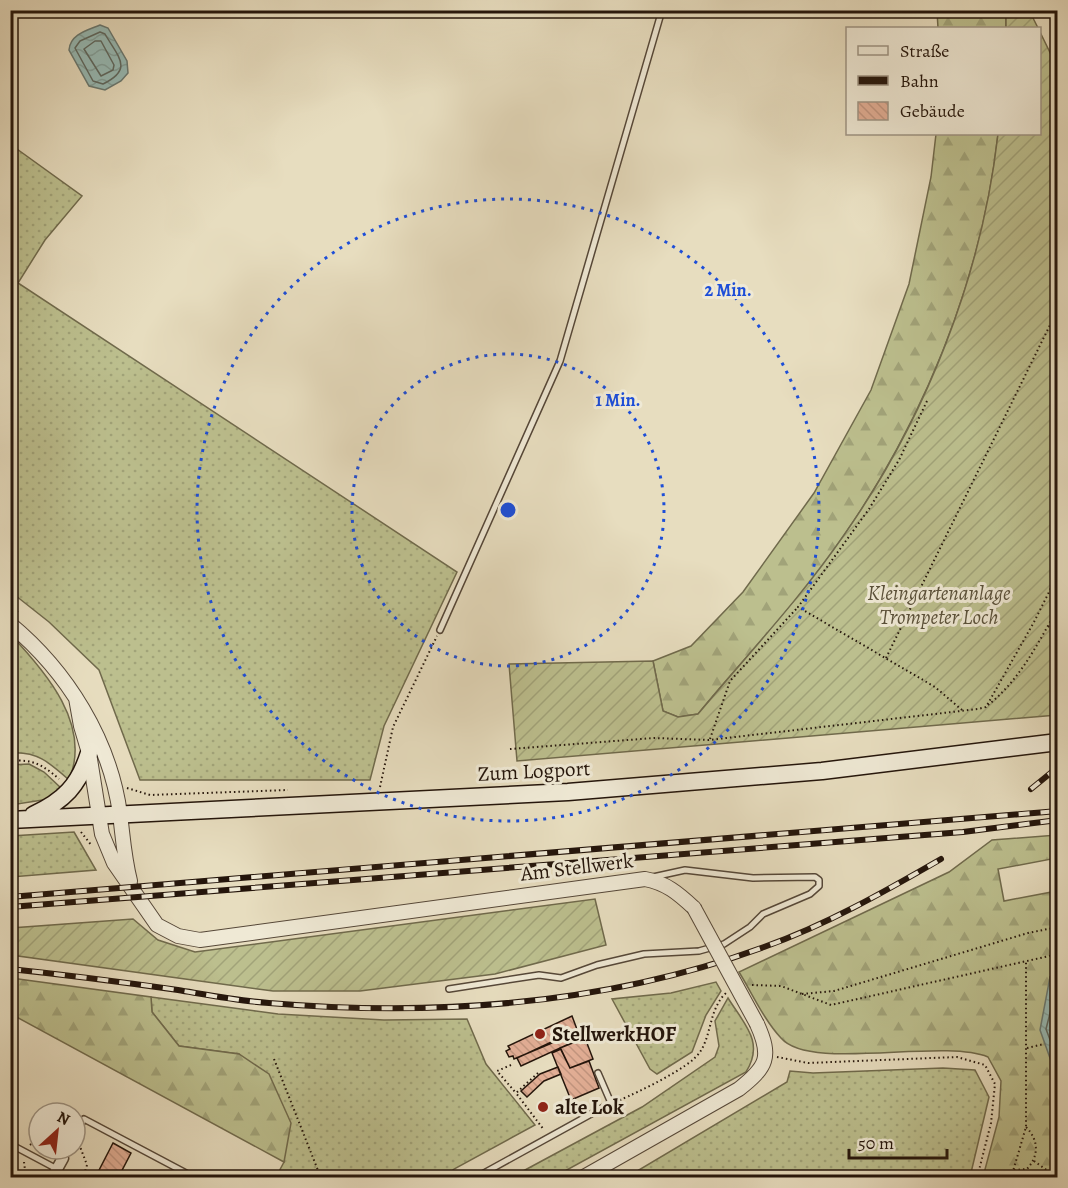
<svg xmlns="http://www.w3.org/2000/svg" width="1068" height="1188" font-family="Alegreya,serif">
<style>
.grass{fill:url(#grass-dots);stroke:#706a4c;stroke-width:1.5}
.forest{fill:url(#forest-firs);stroke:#706a4c;stroke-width:1.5}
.garden{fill:url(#garden-furrows);stroke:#706a4c;stroke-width:1.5}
.water{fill:url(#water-waves);stroke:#697972;stroke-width:1.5}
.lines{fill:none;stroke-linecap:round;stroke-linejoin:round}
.shore{stroke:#5e6860;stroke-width:1.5}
.building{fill:url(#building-back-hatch);stroke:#24150b;stroke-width:1.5}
.service-casing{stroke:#554738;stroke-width:8}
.minor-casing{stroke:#554738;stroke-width:13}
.tertiary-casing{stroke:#554738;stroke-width:16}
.secondary-casing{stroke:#24150b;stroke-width:19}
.path{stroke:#24150b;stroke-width:2;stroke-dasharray:1.5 3;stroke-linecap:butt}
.service{stroke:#efe9d5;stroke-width:5}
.minor{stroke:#efe9d5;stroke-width:10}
.tertiary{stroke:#efe9d5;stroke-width:14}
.secondary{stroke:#efe9d5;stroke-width:16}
.rail-casing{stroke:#24150b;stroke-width:6}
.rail{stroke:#efe9d5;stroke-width:4;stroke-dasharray:11;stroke-linecap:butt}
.tertiary-bridge-casing{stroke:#554738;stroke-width:16;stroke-linecap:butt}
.tertiary-bridge{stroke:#efe9d5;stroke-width:14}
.ring{fill:none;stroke:#1d4ed8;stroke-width:3;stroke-dasharray:3 6}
.poi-dot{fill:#8f2418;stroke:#efe9d5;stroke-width:2}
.labels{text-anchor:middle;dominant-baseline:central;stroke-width:6;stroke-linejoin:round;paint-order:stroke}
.park-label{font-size:21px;font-style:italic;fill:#595039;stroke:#efe9d5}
.street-label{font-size:21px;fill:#24150b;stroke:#efe9d5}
.poi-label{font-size:21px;font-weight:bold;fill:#24150b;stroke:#efe9d5;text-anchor:start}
.centre{fill:#1d4ed8;stroke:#efe9d5;stroke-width:3}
.ring-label{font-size:18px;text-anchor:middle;font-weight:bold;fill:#1d4ed8;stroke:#efe9d5;stroke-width:6;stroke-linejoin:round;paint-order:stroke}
</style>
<defs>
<pattern id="grass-dots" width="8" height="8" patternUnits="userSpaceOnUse" patternTransform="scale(1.5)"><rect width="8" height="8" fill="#bcbf8e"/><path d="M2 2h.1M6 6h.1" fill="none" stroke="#a1a379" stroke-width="1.8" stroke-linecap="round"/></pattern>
<pattern id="forest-firs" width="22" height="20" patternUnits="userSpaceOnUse" patternTransform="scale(1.5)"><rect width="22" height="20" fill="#bcbf8e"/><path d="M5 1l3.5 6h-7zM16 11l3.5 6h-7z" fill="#a1a379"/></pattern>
<pattern id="garden-furrows" width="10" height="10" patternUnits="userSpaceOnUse" patternTransform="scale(1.5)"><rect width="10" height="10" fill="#bcbf8e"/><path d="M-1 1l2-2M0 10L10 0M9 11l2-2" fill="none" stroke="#a1a379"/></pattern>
<pattern id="water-waves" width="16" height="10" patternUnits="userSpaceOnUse" patternTransform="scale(1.5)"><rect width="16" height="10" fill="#97bbb6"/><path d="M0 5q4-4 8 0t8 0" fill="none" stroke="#82a09b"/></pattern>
<pattern id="building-back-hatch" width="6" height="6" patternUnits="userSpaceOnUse" patternTransform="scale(1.5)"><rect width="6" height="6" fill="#e2ae95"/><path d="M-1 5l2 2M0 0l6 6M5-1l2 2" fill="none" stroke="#c2957f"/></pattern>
</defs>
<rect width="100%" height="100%" fill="#e7ddbf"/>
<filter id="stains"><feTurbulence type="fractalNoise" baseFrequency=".00333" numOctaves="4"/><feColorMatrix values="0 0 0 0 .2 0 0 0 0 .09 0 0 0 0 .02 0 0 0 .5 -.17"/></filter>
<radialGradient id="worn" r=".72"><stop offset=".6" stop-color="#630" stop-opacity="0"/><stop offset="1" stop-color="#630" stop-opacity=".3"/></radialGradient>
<path class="grass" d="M10,144L82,196L45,240L18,283L457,572L384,726L370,780H140L99,670L49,622L11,592Z
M10,634C46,672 92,725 69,780C50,763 37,751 11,753Z
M29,764L44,772L62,789L49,799L11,805L10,765Z
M74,832L96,870L11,877V836Z
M716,982L721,991L706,1015L692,1052L657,1074L650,1069L612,999L671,993Z
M151,997L278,1014L384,1020L467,1019L486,1064L535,1125L454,1169L445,1177H276L284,1162L239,1054L179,1046L152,1012Z
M728,998C744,1024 765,1042 746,1072L554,1177H512L642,1107L715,1057L719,1046L715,1021Z
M943,1068L975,1070L989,1097L970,1177H627L787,1082L790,1071L813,1073Z"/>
<path class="forest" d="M937,11H1006V28H938Z
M936,134H998C979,306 901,473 790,607C760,643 728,677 698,714L678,717L663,711L653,661L691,646L743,592L814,493L871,390L909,284L931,177Z
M1057,835V858L998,869L1004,901L1057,891V975L1050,977L1057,1088L1058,1175L983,1177L999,1117L1001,1081L988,1057C941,1038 810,1072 781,1038C764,1020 752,993 739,972L949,872L992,840Z
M11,978L151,997L152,1012L179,1046L239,1054L269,1074L291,1123L284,1162L11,1014Z"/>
<path class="garden" d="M1030,12L1038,28H1006V15Z
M1040,32L1058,69L1057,715L517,761L509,664L653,661L663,711L678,717L698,714C747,655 800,599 844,535C926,418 982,276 998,134H1040Z
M595,899L606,945L495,974L360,991H273L11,955V928L133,919L158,940L195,952Z"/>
<path class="water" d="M100,25L108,28L127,61L128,73L121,81L105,90L89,86L69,50C70,34 88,30 100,25Z
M1057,975H1058L1057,1088L1056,1075L1040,1030L1050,977Z"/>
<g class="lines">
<path class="shore" d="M100,32L105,34C118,57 134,69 103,84L93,81L75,48L80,41Z
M95,41H101L114,65L113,70L101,76L84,49Z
M1058,982L1046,1029L1058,1061"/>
</g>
<path class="building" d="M10,10H30L10,20Z
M572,1016L578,1032L514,1059L513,1056L509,1057L506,1051L510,1049L508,1046Z
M577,1030L582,1038L521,1066L517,1058Z
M585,1038L593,1059L570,1068L560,1048Z
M561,1049L570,1068L589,1061L599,1088L571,1100L552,1053Z
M558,1067L561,1074L544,1081L527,1097L521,1091L540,1074Z
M113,1143L131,1153L118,1178H95Z"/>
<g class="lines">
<g class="service-casing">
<path id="service" d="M440,630L560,361L662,10
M449,989L539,975L561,978L597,965L644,954L699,951L724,944L750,927L763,914L810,894L819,886V880L815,877L753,878L685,870L653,877
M75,1135L84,1119L186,1173
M10,1144L57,1169
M63,1158L68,1149
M475,1178L611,1103L598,1073"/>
</g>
<g class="minor-casing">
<path id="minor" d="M52,1178L63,1158"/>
</g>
<g class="tertiary-casing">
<path id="tertiary" d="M10,624C67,671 110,740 120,814C123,838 124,857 130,881
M76,698L81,726L89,753L102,834L114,863L157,925L178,936L200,940L645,879C666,883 678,893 694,908
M582,1178L739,1089C767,1067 772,1057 757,1024"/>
</g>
<g class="secondary-casing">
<path id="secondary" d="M33,815C64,801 79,785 89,753
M10,820L568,792L822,771L1058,742"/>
</g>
<path class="path" d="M927,401L899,460L869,509L798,607L935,687L962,710
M10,605L19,613
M1048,626L1058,632
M886,658L1051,323L1058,321
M988,705C1020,680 1038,643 1058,608
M710,739L730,681L798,607
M510,749L654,738L709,740L978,709L986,707L1034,622L1058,574
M10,761C32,759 42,764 59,779
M380,787L393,727L437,636
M127,788L150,795L288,790
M81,832L92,846
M752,985L781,986L831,1005L1058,954
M802,994L834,991L1028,933L1058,927
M1027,1048L1044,1044
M777,1057L808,1063L957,1057L985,1065L995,1084L991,1123L977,1178
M274,1059L321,1178
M511,1065L497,1071L516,1093
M538,1073L516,1093L544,1130
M620,1100C638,1092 690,1068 700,1052C712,1034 709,1009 726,993
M79,1144L87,1165L83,1178
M30,1145L39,1137
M1034,1161L1048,1171
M24,1162L26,1178
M1014,1170L1027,1169C1039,1156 1039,1140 1026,1127
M1011,1178L1026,1127V960"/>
<use href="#service" class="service"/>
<use href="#minor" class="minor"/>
<use href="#tertiary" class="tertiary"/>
<use href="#secondary" class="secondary"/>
<g class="rail-casing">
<path id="rail" d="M1052,10L1058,18
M1031,789L1058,767
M10,897L1058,811
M10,907L963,832L1058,820
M10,969C67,975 122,982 178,990C208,995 239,1001 269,1003C436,1017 605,1005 764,947C826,925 884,892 941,859"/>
</g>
<use href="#rail" class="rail"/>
<g class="tertiary-bridge-casing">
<path id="tertiary-bridge" d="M694,908L757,1024"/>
</g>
<use href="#tertiary-bridge" class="tertiary-bridge"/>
</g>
<g class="ring">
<circle cx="508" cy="510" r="156"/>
<circle cx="508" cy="510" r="311"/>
</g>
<g class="poi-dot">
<circle cx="540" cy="1034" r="6"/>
<circle cx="543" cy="1107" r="6"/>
</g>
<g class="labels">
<g class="park-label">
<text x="939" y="593">Kleingartenanlage<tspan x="939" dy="24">Trompeter Loch</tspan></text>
</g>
<g class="street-label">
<text transform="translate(534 771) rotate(-3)">Zum Logport</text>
<text transform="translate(577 867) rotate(-7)">Am Stellwerk</text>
</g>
<g class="poi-label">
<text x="552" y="1034">StellwerkHOF</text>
<text x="555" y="1107">alte Lok</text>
</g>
</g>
<circle cx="508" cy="510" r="9" class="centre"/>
<g class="ring-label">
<text x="728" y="296">2 Min.</text>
<text x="618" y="406">1 Min.</text>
</g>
<rect width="1068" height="1188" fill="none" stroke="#e7ddbf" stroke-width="36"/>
<rect x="12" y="12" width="1044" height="1164" fill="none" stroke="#24150b" stroke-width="3"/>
<rect x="18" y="18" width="1032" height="1152" fill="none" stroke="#24150b" stroke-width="1.5"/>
<rect x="846" y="27" width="195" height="108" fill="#efe9d5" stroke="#9e9484" stroke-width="1.5"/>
<rect x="858" y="46" width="30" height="9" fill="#efe9d5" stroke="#9e9484" stroke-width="1.5"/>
<text x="900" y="57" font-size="18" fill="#24150b">Straße</text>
<rect x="858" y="76" width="30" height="9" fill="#24150b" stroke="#9e9484" stroke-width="1.5"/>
<text x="900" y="87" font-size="18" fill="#24150b">Bahn</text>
<rect x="858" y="102" width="30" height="18" fill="url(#building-back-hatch)" stroke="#9e9484" stroke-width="1.5"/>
<text x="900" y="117" font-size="18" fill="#24150b">Gebäude</text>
<g transform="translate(57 1131) rotate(27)"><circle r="28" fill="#efe9d5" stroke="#9e9484" stroke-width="1.5"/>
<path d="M0-4.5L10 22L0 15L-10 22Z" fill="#8f2418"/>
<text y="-9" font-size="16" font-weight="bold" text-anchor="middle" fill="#24150b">N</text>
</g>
<path d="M849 1149v9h98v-9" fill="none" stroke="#24150b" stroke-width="3"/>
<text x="858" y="1149" font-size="18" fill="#24150b" stroke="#efe9d5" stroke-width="4.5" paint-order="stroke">50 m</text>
<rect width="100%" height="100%" filter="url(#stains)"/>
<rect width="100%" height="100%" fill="url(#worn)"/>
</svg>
